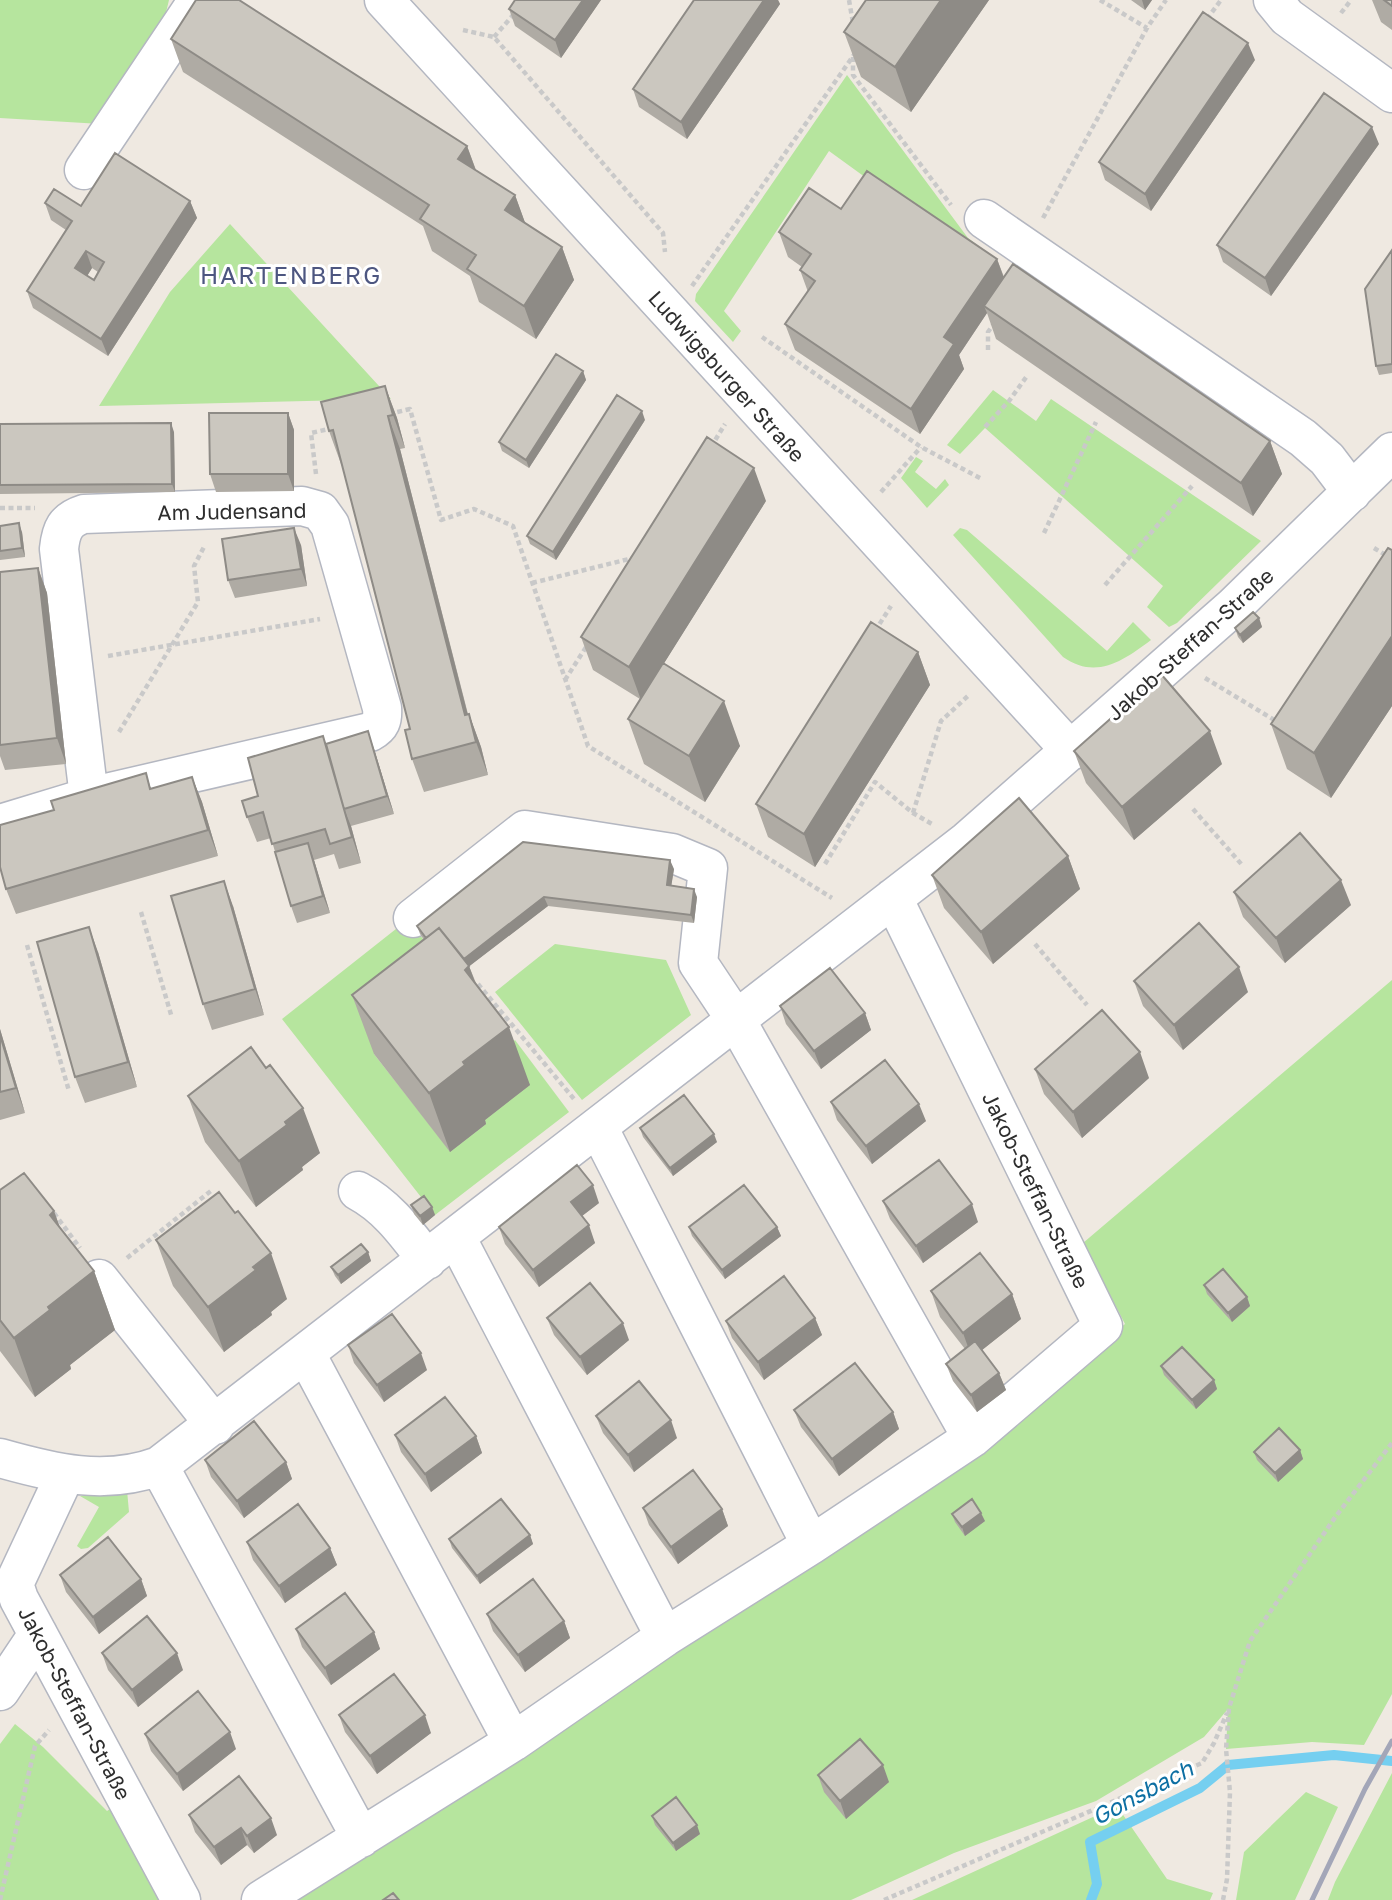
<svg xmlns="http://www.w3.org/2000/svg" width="1392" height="1900" font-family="'Golos Text',sans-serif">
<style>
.green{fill:#b6e59e}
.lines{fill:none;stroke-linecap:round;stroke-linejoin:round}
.stream{stroke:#75cff0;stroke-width:10}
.minor-casing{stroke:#b4b7c1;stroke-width:41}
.path{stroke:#c9c9c9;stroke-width:4.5;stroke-dasharray:5 3.5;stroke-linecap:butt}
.minor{stroke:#fff;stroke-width:38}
.rail{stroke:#a3a6b8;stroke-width:5}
.wall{fill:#afaba4;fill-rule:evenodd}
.shaded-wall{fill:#8e8b86}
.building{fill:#cbc7bf;stroke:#8e8b86;stroke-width:2;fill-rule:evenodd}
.labels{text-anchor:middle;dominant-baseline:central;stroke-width:6;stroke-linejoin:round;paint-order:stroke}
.street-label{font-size:21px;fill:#2e2e2e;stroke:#fff}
.water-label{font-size:23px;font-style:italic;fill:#0d6fa3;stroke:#fff}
.quarter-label{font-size:24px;letter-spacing:2px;fill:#4d5680;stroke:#fff}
</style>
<rect width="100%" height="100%" fill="#efe9e1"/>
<path class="green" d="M0,0H169L161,33L101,124L0,118Z
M847,75L968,238L994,258L989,267L829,151L724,311L741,331L733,342L695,301L696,294Z
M230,224L391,399L99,406L170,292Z
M993,390L1036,421L1051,399L1261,541L1177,623L1169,627L1147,607L1163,586L985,428L960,454L947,445Z
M916,457L923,461L915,472L936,489L945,479L949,485L927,508L901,478Z
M960,528L967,530L1107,651L1133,622L1151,640C1123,661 1096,680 1063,657L953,535Z
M403,913L460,987L374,1054L450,1151L484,1121L503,1050L515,1040L569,1112L435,1215L282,1019L401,925Z
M555,944L666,960L691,1015L582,1100L495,992Z
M1392,980V1694L1364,1745L1312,1742L1226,1749L1228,1709L1204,1737L1096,1801L954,1853L851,1900H280L965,1457L1125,1324L1083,1243Z
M127,1490L129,1512L88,1548L81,1549L77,1546L99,1507L80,1496Z
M15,1724L43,1747L107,1811L117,1804L168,1900H0V1744Z
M1392,1773V1900H1328L1335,1882Z
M1306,1792L1338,1807L1295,1900H1236L1244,1852Z
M1117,1806L1167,1879L1213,1893L1210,1900H912Z"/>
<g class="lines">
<path class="stream" d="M1091,1900L1097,1884L1090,1842L1200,1788L1228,1765L1334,1755L1392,1761"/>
<g class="minor-casing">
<path id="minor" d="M384,0L1071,751
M1273,0L1287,17L1392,93
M84,170L198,0
M984,219L1303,438L1327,459L1352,492
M0,824L89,797L370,732C381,726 383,720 382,708L330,525L320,511L302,506L84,514C65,520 61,530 59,549L89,797
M413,918L525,830L672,853L708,868L698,963L736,1020L972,1438
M598,1127L811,1545
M358,1191C388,1207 406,1233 427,1260
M456,1237L665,1637
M99,1279L215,1425
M306,1354L513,1742
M0,1458C53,1473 105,1486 159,1466L967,841L1233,607L1392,452
M159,1466L361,1838
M65,1475L14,1584L19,1599L181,1900
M0,1691L38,1634
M261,1900L513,1742L665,1637L811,1545L972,1438L1103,1326L893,898"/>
</g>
<path class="path" d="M849,0L853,23
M1100,0L1147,28
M1341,13L1351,0
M1207,19L1221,0
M463,30L494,37L663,233L665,252
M494,37L514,14
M853,57V75L951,205
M1043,218L1147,28L1166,0
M692,286L856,52
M762,337L921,447L982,479
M988,350V332L993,325
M389,414L410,409L441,520L474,509L513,526L588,746L832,898
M985,427L1009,401L1027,376
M711,447L725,424
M316,474L311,433L333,428
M881,492L921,447
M0,508H35
M1044,533L1096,422
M1374,548L1392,559
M532,583L633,558
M1105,585L1192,486
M875,631L891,606
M108,656L320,619
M1205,678L1276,721
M565,680L588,644
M119,732L198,602L194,566L205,545
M1193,809L1243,866
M913,813L941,721L970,694
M825,864L875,782L913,813L932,824
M141,912L172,1018
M1035,944L1087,1005
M27,945L69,1091
M478,984L574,1099
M54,1213L80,1248
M127,1258L212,1190
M0,1900L35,1746L49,1730
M884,1900L1202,1763L1214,1743L1227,1713
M1223,1900L1227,1879L1230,1792L1226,1749L1229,1708L1250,1641L1336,1516L1392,1443"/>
<use href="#minor" class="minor"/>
<path class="rail" d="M1312,1900L1365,1789L1392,1741"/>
</g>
<path class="wall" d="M601,0L561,58L515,26L509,9Z
M694,0H778L780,4L687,139L639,107L633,89Z
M866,0H989L911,112L861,77L844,32Z
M1131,0H1152L1145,10Z
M1372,0H1392V30L1381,22Z
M171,39L467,146L476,170L515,195L525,223L562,247L574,280L536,339L479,302L470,276L432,251L423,226L183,72Z
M1255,60L1151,211L1105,180L1099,162Z
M1379,144L1271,296L1223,262L1217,245Z
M190,201L197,218L108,356L33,308L27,291L66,230L51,220L45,203L81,206ZM92,268L98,272L94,280L87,276Z
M841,209L997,259L1004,277L1270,441L1282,474L1253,516L996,339L987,313L959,355L964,369L920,434L795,350L785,324L808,292L800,270L802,267L788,257L779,232Z
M1392,250V373L1379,375L1376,366Z
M583,371L586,380L529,468L502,451L499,442Z
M385,386L397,418L405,448L400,449L468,714H469L481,747L488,775L424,792L412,759L410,729L342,464H341L329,431Z
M288,413L294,430V491L216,492L210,474Z
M645,420L556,560L530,544L527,536Z
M0,424L174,432L175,492L0,494Z
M766,501L664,663L740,746L705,802L644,764L628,719L640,699L593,670L581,637Z
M0,526L22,532L25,557L0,560Z
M301,545L307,586L235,598L228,580Z
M1392,550V706L1331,798L1287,769L1271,724Z
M38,568L47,593L66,764L5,770L0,756V572Z
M1259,618L1262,627L1243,643L1238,637L1235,628Z
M918,652L930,685L815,867L768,837L756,804Z
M323,736L326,744L374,749L394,814L351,826L361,863L339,869L334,854L314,860L330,913L297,923L291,906L271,838L257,842L247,817L258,796Z
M1074,751L1222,764L1134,840L1086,783Z
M146,773L151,789L192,777L202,802L218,856L16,914L6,889L54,810Z
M523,842L674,869L671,886L697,897L694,923L548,906L469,966L476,983L530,1085L485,1120L486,1124L450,1152L374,1054L352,995L424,940L420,934L417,926Z
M1068,856L1080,889L993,964L944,908L932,875Z
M1234,892L1351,905L1285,963L1243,917Z
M233,906L264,1015L212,1030L203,1004Z
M98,952L137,1087L85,1103L75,1077Z
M1134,981L1248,992L1183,1050L1143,1006Z
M780,1006L865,1013L871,1030L821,1069L786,1024Z
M0,1029L25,1113L0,1120Z
M1035,1069L1149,1078L1082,1138L1044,1094Z
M188,1096L320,1153L302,1167L303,1170L256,1207L205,1142Z
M831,1102L926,1121L872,1164L837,1120Z
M640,1128L717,1142L673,1176L643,1137Z
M0,1190L54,1211L60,1228L94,1271L115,1330L70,1365L71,1369L35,1397L0,1351Z
M883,1201L978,1222L923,1263L890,1219Z
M599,1203L582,1216L595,1243L539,1287L505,1244L499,1227Z
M411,1205L432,1207L435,1215L423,1225L414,1214Z
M689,1227H777L781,1236L725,1279L692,1236Z
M156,1240L287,1299L271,1312L272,1315L224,1352L173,1286Z
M368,1252L371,1261L341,1284L335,1276L331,1267Z
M1204,1285L1247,1297L1250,1306L1232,1322L1207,1294Z
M931,1291L1012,1294L1021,1319L982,1350L999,1373L1006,1390L977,1412L953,1381L946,1364L965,1349L940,1317Z
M547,1318L629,1340L587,1375L554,1335Z
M815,1318L822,1335L764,1380L732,1338L726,1321Z
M348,1345L427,1370L384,1402L354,1363Z
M1161,1366L1214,1380L1217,1389L1196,1409L1164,1375Z
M794,1410L893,1412L899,1429L839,1476L801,1427Z
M596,1416L677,1438L634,1472L603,1433Z
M395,1435L476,1436L482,1453L431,1492L401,1452Z
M1300,1450L1303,1459L1278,1482L1257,1460L1254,1452Z
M205,1460L286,1462L292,1479L244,1518L211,1477Z
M643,1508L722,1509L728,1526L678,1564L649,1525Z
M952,1514L985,1521L965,1536L955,1522Z
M530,1535L533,1544L480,1584L452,1548L449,1539Z
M247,1542L330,1548L337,1565L285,1603L253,1560Z
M60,1575L141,1579L147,1596L99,1634L66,1592Z
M487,1614L564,1621L570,1638L525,1672L493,1631Z
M296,1629L374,1632L380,1649L331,1685L302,1647Z
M102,1653L183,1670L138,1707L108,1670Z
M339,1715L431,1733L377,1774L345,1732Z
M145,1734L236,1749L183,1791L151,1751Z
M818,1775L889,1782L846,1819L824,1792Z
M189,1815L277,1835L254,1853L247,1845L221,1865L195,1832Z
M652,1816L700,1834L676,1851L655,1825Z"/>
<path class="shaded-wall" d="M583,0H601L561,58L555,40Z
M764,0H778L780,4L687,139L681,122Z
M941,0H989L911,112L895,67Z
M1142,0H1152L1145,10Z
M1248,43L1255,60L1151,211L1145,194Z
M1372,127L1379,144L1271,296L1265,278Z
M467,146L479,179L458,159Z
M515,195L527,228L505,210Z
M190,201L197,218L108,356L101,339Z
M562,247L574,280L536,339L524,306Z
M86,251L92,268L81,286L75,268Z
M997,259L1006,284L984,306L987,313L959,355L964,369L920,434L911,409L944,337Z
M583,371L586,380L529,468L526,460Z
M385,386L397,418L405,448L393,415Z
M642,411L645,420L556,560L553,552Z
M288,413L294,430V491L288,474Z
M388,416L400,449L475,743L465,715Z
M171,423L174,432L175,492L172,484Z
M1270,441L1282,474L1253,516L1241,483Z
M754,468L766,501L641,700L629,667Z
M19,523L22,532L25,557L22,548Z
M294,528L301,545L307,586L301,569Z
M38,568L47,593L66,764L57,738Z
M1259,618L1262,627L1243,643L1240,635Z
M1392,636V706L1331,798L1314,753Z
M918,652L930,685L815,867L804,834Z
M724,701L740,746L705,802L689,756Z
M469,714L481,747L488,775L476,742Z
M368,731L374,749L394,814L387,796Z
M1210,731L1222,764L1134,840L1122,807Z
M323,736L332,761L344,809L351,826L361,863L352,837Z
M192,777L202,802L218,856L208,830Z
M308,843L314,860L330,913L323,896Z
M1068,856L1080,889L993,964L981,932Z
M670,860L674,869L670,894L667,885Z
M1341,880L1351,905L1285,963L1276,938Z
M224,881L233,906L264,1015L255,989Z
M694,889L697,897L694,923L691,915Z
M544,897L548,906L454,978L450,969Z
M89,927L98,952L137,1087L128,1062Z
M469,966L491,1025L465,970Z
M1239,967L1248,992L1183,1050L1174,1025Z
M865,1013L871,1030L821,1069L814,1051Z
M509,1027L530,1085L485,1120L486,1124L450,1152L429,1093L463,1062Z
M0,1029L25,1113L16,1088L0,1035Z
M1140,1052L1149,1078L1082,1138L1073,1112Z
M919,1104L926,1121L872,1164L866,1146Z
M303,1108L320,1153L302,1167L303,1170L256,1207L239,1161L285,1122Z
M714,1134L717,1142L673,1176L670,1168Z
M593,1185L599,1203L578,1219L571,1202Z
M972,1204L978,1222L923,1263L916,1246Z
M432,1207L435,1215L423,1225L420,1216Z
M54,1211L75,1270L50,1215Z
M589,1225L595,1243L539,1287L533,1270Z
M777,1227L781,1236L725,1279L722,1270Z
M368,1252L371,1261L341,1284L338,1275Z
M271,1253L287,1299L271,1312L272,1315L224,1352L208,1307L253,1267Z
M94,1271L115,1330L70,1365L71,1369L35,1397L14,1338L48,1307Z
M1012,1294L1021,1319L972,1358L963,1333Z
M1247,1297L1250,1306L1232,1322L1228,1313Z
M815,1318L822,1335L764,1380L758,1362Z
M623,1323L629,1340L587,1375L580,1357Z
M421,1353L427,1370L384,1402L377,1385Z
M999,1373L1006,1390L977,1412L971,1395Z
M1214,1380L1217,1389L1196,1409L1192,1400Z
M893,1412L899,1429L839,1476L832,1459Z
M671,1420L677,1438L634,1472L628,1455Z
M476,1436L482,1453L431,1492L425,1474Z
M1300,1450L1303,1459L1278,1482L1275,1473Z
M286,1462L292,1479L244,1518L237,1501Z
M722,1509L728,1526L678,1564L671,1547Z
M981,1513L985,1521L965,1536L962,1527Z
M530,1535L533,1544L480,1584L477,1576Z
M330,1548L337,1565L285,1603L279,1586Z
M141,1579L147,1596L99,1634L93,1617Z
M564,1621L570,1638L525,1672L518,1655Z
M374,1632L380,1649L331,1685L325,1668Z
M177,1653L183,1670L138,1707L132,1690Z
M425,1715L431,1733L377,1774L370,1756Z
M230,1732L236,1749L183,1791L177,1774Z
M883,1765L889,1782L846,1819L840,1801Z
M271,1818L277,1835L254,1853L247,1836Z
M697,1825L700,1834L676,1851L673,1843Z
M241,1828L247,1845L221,1865L214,1847Z"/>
<path class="building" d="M196,0H239L467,146L458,159L515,195L505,210L562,247L524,306L467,269L476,255L420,219L429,205L171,39Z
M515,0H583L555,40L509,9Z
M694,0H764L681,122L633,89Z
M866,0H941L895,67L844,32Z
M1384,0H1392V6Z
M1203,12L1248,43L1145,194L1099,162Z
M1324,93L1372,127L1265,278L1217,245Z
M115,153L190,201L101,339L27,291L72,221L45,203L54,189L81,206ZM86,251L104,262L94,280L75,268Z
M867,171L997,259L944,337L954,344L911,409L785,324L815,281L800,270L811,254L779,232L809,188L841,209Z
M1392,250V364L1376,366L1365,289Z
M1013,264L1270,441L1241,483L984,306Z
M556,354L583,371L526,460L499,442Z
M385,386L393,415L388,416L465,715L469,714L476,742L412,759L405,730L410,729L333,430L329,431L321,402Z
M617,395L642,411L553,552L527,536Z
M209,413H288V474H210Z
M171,423L172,484L0,485V424Z
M707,437L754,468L629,667L581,637Z
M19,523L22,548L0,551V526Z
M294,528L301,569L228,580L222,539Z
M1388,548L1392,550V636L1314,753L1271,724Z
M38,568L57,738L0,745V572Z
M1253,612L1259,618L1240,635L1235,628Z
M871,622L918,652L804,834L756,804Z
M663,663L724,701L689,756L628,719Z
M1161,674L1210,731L1122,807L1074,751Z
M368,731L387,796L344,809L326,744Z
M323,736L352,837L330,844L325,829L272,844L263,812L247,817L242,801L258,796L248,758Z
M146,773L150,789L192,777L208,830L6,889L0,867V825L54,810L51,801Z
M1019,798L1068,856L981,932L932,875Z
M1300,833L1341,880L1276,938L1234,892Z
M523,842L670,860L667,885L694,889L691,915L544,897L464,959L439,928L426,938L417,926Z
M308,843L323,896L291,906L275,852Z
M224,881L255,989L203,1004L171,896Z
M1199,923L1239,967L1174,1025L1134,981Z
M89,927L128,1062L75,1077L37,942Z
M439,928L469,966L465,970L509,1027L463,1062L465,1065L429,1093L352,995Z
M830,968L865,1013L814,1051L780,1006Z
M1102,1010L1140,1052L1073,1112L1035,1069Z
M0,1035L16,1088L0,1092Z
M251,1047L266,1068L270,1065L303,1108L285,1122L287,1125L239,1161L188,1096Z
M885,1060L919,1104L866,1146L831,1102Z
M684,1095L714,1134L670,1168L640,1128Z
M939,1160L972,1204L916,1246L883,1201Z
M577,1165L593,1185L571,1202L589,1225L533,1270L499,1227Z
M24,1173L54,1211L50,1215L94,1271L48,1307L50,1310L14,1338L0,1320V1190Z
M744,1185L777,1227L722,1270L689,1227Z
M219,1192L235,1213L238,1211L271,1253L253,1267L256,1270L208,1307L156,1240Z
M424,1196L432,1207L420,1216L411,1205Z
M361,1244L368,1252L338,1275L331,1267Z
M980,1253L1012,1294L963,1333L931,1291Z
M1223,1269L1247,1297L1228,1313L1204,1285Z
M784,1276L815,1318L758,1362L726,1321Z
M590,1283L623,1323L580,1357L547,1318Z
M392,1314L421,1353L377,1385L348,1345Z
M975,1341L999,1373L971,1395L946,1364Z
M1182,1347L1214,1380L1192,1400L1161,1366Z
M855,1363L893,1412L832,1459L794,1410Z
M639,1381L671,1420L628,1455L596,1416Z
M445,1397L476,1436L425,1474L395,1435Z
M254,1421L286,1462L237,1501L205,1460Z
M1279,1428L1300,1450L1275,1473L1254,1452Z
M693,1470L722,1509L671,1547L643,1508Z
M501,1499L530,1535L477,1576L449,1539Z
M972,1499L981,1513L962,1527L952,1514Z
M298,1504L330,1548L279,1586L247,1542Z
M108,1537L141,1579L93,1617L60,1575Z
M533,1579L564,1621L518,1655L487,1614Z
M345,1593L374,1632L325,1668L296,1629Z
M147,1616L177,1653L132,1690L102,1653Z
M394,1674L425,1715L370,1756L339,1715Z
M198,1691L230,1732L177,1774L145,1734Z
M860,1739L883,1765L840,1801L818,1775Z
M239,1776L271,1818L247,1836L241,1828L214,1847L189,1815Z
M676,1797L697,1825L673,1843L652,1816Z
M393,1893L399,1900H383Z"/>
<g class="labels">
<g class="street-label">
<text transform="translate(727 376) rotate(48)">Ludwigsburger Straße</text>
<text transform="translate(232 511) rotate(-1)">Am Judensand</text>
<text transform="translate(1190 644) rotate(-42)">Jakob-Steffan-Straße</text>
<text transform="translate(1036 1190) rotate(64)">Jakob-Steffan-Straße</text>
<text transform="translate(75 1703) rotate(62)">Jakob-Steffan-Straße</text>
</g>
<g class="water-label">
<text transform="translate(1142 1792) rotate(-28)">Gonsbach</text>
</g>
<g class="quarter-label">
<text x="291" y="274">HARTENBERG</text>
</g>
</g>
</svg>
